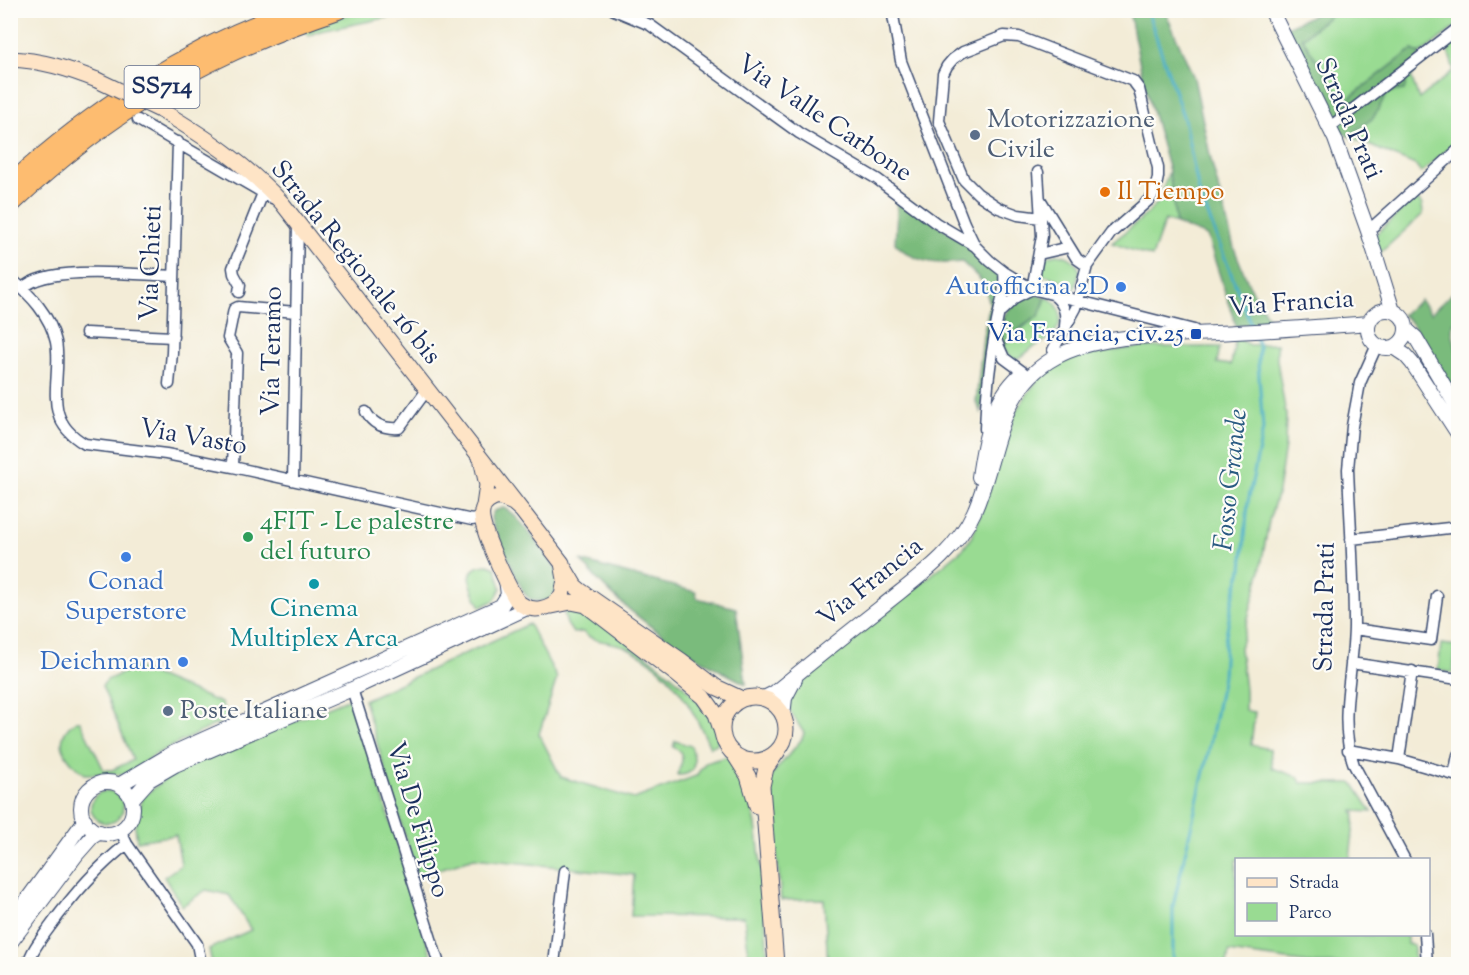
<svg xmlns="http://www.w3.org/2000/svg" width="1469" height="975" font-family="'Sorts Mill Goudy',serif">
<style>
.green{fill:#99db92;stroke:#5a8578;stroke-width:1.5}
.forest{fill:#7abb7c;stroke:#4a756d;stroke-width:1.5}
.lines{fill:none;stroke-linecap:round;stroke-linejoin:round}
.stream{stroke:#47aec6;stroke-width:3}
.minor-casing{stroke:#3b4b70;stroke-width:13}
.tertiary-casing{stroke:#3b4b70;stroke-width:16}
.secondary-casing{stroke:#3b4b70;stroke-width:17}
.trunk-casing{stroke:#3b4b70;stroke-width:20}
.minor{stroke:#fff;stroke-width:10}
.tertiary{stroke:#fff;stroke-width:14}
.secondary{stroke:#fee4c6;stroke-width:15}
.trunk{stroke:#fdbc70;stroke-width:18}
.secondary-bridge-casing{stroke:#3b4b70;stroke-width:17;stroke-linecap:butt}
.secondary-bridge{stroke:#fee4c6;stroke-width:15}
.service-dot{fill:#5c6f8a;stroke:#fdfcf7;stroke-width:2}
.food-dot{fill:#e8710a;stroke:#fdfcf7;stroke-width:2}
.shop-dot{fill:#3f7fe0;stroke:#fdfcf7;stroke-width:2}
.transit-dot{fill:#1a4fb4;stroke:#fdfcf7;stroke-width:2}
.leisure-dot{fill:#2e9e5b;stroke:#fdfcf7;stroke-width:2}
.culture-dot{fill:#0f9aa8;stroke:#fdfcf7;stroke-width:2}
.labels{text-anchor:middle;dominant-baseline:central;stroke-width:4.5;stroke-linejoin:round;paint-order:stroke}
.shield{fill:#fdfcf7;stroke:#5f6c8c;stroke-width:1.5}
.shield-label{font-size:24px;font-weight:bold;fill:#1b2f5e}
.street-label{font-size:26px;fill:#1b2f5e;stroke:#fdfcf7}
.service-label{font-size:26px;fill:#4e5e75;stroke:#fdfcf7;text-anchor:start}
.food-label{font-size:26px;fill:#c56008;stroke:#fdfcf7;text-anchor:start}
.shop-label{font-size:26px;fill:#366cbe;stroke:#fdfcf7;text-anchor:end}
.transit-label{font-size:26px;fill:#164399;stroke:#fdfcf7;text-anchor:end}
.leisure-label{font-size:26px;fill:#27864d;stroke:#fdfcf7;text-anchor:start}
.culture-label{font-size:26px;fill:#0d838f;stroke:#fdfcf7}
.water-label{font-size:27px;font-style:italic;fill:#2a5b82;stroke:#fdfcf7}
</style>
<rect width="100%" height="100%" fill="#fdfcf7"/>
<filter id="ink" filterUnits="userSpaceOnUse"><feTurbulence type="fractalNoise" baseFrequency=".0167" numOctaves="2"/><feDisplacementMap in="SourceGraphic" scale="12" xChannelSelector="R" yChannelSelector="G"/><feConvolveMatrix kernelMatrix="1 2 1 2 8 2 1 2 1" color-interpolation-filters="sRGB"/></filter>
<filter id="wash" filterUnits="userSpaceOnUse"><feTurbulence type="fractalNoise" baseFrequency=".008" numOctaves="4" result="noise"/><feDisplacementMap in="SourceGraphic" scale="24" xChannelSelector="R" yChannelSelector="G"/><feGaussianBlur stdDeviation="1.35" result="paint"/><feColorMatrix in="noise" values="0 0 0 0 0 0 0 0 0 0 0 0 0 0 0 0 0 1.4 0 .05"/><feComposite in="paint" operator="in"/></filter>
<g filter="url(#wash)">
<rect width="100%" height="100%" fill="#f3ecd7"/>
<path class="green" d="M360,11H420L316,32L309,36L302,28Z
M1336,11H1458V25L1420,54L1412,50L1344,102L1302,38Z
M1458,30V140L1421,173L1415,165L1348,136L1373,118L1388,92L1411,76L1419,99L1454,70L1445,41Z
M1169,171L1176,224L1165,220L1152,257L1112,243L1147,214L1159,201Z
M1416,197L1422,205L1423,214L1380,253L1374,236Z
M1056,254C1068,255 1075,259 1080,271L1074,290L1071,289L1070,284L1046,275L1039,279L1045,257Z
M1046,297C1063,304 1065,322 1052,336C1047,341 1039,344 1032,348C1025,354 1021,359 1011,359L1002,347C1017,329 1041,320 1046,297Z
M1236,337L1249,345L1277,344V360L1286,415L1285,446L1278,491L1269,521L1259,577L1240,648L1245,690V711L1255,712L1251,745L1270,749L1272,768L1298,777L1301,783H1353L1372,812L1353,811L1355,814L1350,859L1236,860V934L1407,935V944L1414,945V964H1316L1229,952L1227,964L1187,962V964H828L824,899L781,900L770,777L802,739L804,733L788,708L789,696L815,671L964,548L973,535L1017,409L1040,376L1072,357L1140,347H1220L1217,363L1231,365Z
M488,565L496,568L501,588L495,600L481,607C473,592 458,566 488,565Z
M573,608L586,611C612,631 733,709 717,744L710,747C690,703 672,669 626,647C612,641 593,643 583,632L573,633L567,624L564,614Z
M529,624L557,678L539,734L561,777L634,799L696,776L705,763L729,756L747,786L756,825L763,882L768,964H750L744,917L631,916L634,875L474,858L417,876L364,700Z
M1441,644L1456,646L1453,673L1438,670Z
M135,667L221,703L229,718L156,754L127,774H85C65,760 50,739 76,721H80L104,770H112L133,760L102,686L107,680Z
M352,697L434,964H212L209,949L251,930L229,895L206,890L182,906L164,877L181,865L176,835L137,841L135,826L143,797L175,771Z
M675,741L691,746C696,761 697,776 677,775C682,763 687,753 673,747Z
M91 807a16 16 0 1 1 32 0a16 16 0 1 1-32 0Z"/>
<path class="forest" d="M1129,11H1165L1194,78L1211,160L1234,248L1248,283L1272,324L1236,326L1207,236L1176,224L1169,171L1142,75Z
M1322,11H1336L1302,38L1344,102L1412,50L1420,54L1414,74L1407,79L1404,90L1388,92L1373,118L1348,136L1338,131L1286,27Z
M896,197L973,248L1004,272L981,412L976,402L983,337L990,303L982,281L962,262C937,265 913,263 895,243L897,213Z
M1458,288V315H1456L1452,330L1458,357V403C1450,387 1415,319 1402,315L1420,300L1431,313Z
M1038,295L1046,297L1039,316L1023,326L1002,347C995,320 1009,298 1038,295Z
M503,508C519,513 548,559 560,574L561,583L551,600C537,602 529,603 522,589L492,523L491,517L494,511Z
M581,561L696,592L697,598L736,608L746,684C686,654 624,614 581,561Z"/>
<g class="lines">
<path class="stream" d="M1147,10L1184,119L1199,192L1252,327
M1173,964V906L1210,745L1223,676L1225,640L1233,598L1242,569L1248,502L1263,429L1258,363L1259,346L1255,336"/>
</g>
</g>
<g filter="url(#ink)">
<g class="lines">
<g class="minor-casing">
<path id="minor" d="M614,10L650,25L799,133L877,179L936,223L975,246L990,261L1004,272L1032,289L1194,330
M892,10L901,61L964,223L975,246
M138,120L272,198
M1330,127L1458,28
M1040,199L1077,259L1087,266
M1041,218L1018,215L999,208L978,194L964,180L939,121L943,74L947,66L953,59L963,52L1004,36L1019,37L1133,81L1139,89L1158,168V177L1155,191L1150,199L1111,233L1087,266L1076,308L1053,350
M1368,231L1458,150
M1039,254L1069,247
M10,278C31,295 50,315 56,342C63,380 39,418 85,444L166,454L233,467L472,520L482,518
M23,288C47,264 140,275 174,276
M1032,289L1042,236L1038,172
M239,292L240,285L234,274L233,268L263,193
M1051,293C1063,302 1067,311 1065,326
M1001,311L1016,297L1032,289
M86,333L173,337
M996,340L1004,358L1023,372
M1377,345L1360,383L1352,426L1348,469C1350,520 1354,573 1354,625C1354,671 1337,720 1354,765L1405,860
M169,384L172,353L178,142
M366,412C373,425 385,429 399,428L427,390
M985,429C986,395 990,361 996,327C999,308 1006,292 1004,272
M233,467L237,353L228,338L234,309L238,307L296,312
M293,480L298,224
M1351,539L1458,527
M1354,629L1431,640L1437,596
M1351,663L1458,679
M352,689L439,964
M1348,750L1399,759L1454,775L1458,755
M1399,759L1412,671
M120,830L127,844L197,944L201,964
M1425,934L1427,964
M28,964C31,951 41,939 49,928C72,896 96,868 127,844
M554,964L565,871"/>
</g>
<g class="tertiary-casing">
<path id="tertiary" d="M1271,10L1335,139L1368,231L1393,311
M1368 329a19 19 0 1 1 38 0a19 19 0 1 1-38 0Z
M1406,329L1416,338L1458,409
M1393,347L1405,355L1412,363L1458,434
M979,477C984,441 991,401 1020,375
M764,698L774,693C809,664 844,636 880,608C914,580 955,554 974,512C999,456 996,389 1056,357C1099,333 1167,336 1216,333C1267,331 1318,327 1369,323
M783,716L785,698L795,679
M81 808a26 26 0 1 1 52 0a26 26 0 1 1-52 0Z
M119,785L173,753L501,606L508,595L506,579
M132,799L149,780L175,765L352,689L527,608
M10,923L85,820
M10,943L77,854L92,837L100,832"/>
</g>
<g class="secondary-casing">
<path id="secondary" d="M10,59C41,60 69,69 97,80
M162,111C207,138 246,164 282,203L522,511
M482,463L487,485L484,506
M499,497L513,503L522,511L562,563L565,579L562,596C550,610 531,614 517,601C508,586 479,527 482,512C483,503 491,499 499,497Z
M565,569L575,586L581,591L682,661L716,687L742,699
M552,606L571,602L586,605L676,674L704,697L716,714L723,736
M722 729a32 32 0 1 1 64 0a32 32 0 1 1-64 0Z
M734,754L748,776L757,806
M776,964L762,786L766,768L778,751"/>
</g>
<g class="trunk-casing">
<path id="trunk" d="M10,185C92,109 189,47 294,10
M10,205C111,109 207,54 338,10"/>
</g>
<use href="#minor" class="minor"/>
<use href="#tertiary" class="tertiary"/>
<use href="#secondary" class="secondary"/>
<use href="#trunk" class="trunk"/>
<g class="secondary-bridge-casing">
<path id="secondary-bridge" d="M97,80L162,111"/>
</g>
<use href="#secondary-bridge" class="secondary-bridge"/>
</g>
</g>
<g class="service-dot">
<circle cx="975" cy="135" r="6"/>
<circle cx="168" cy="711" r="6"/>
</g>
<circle class="food-dot" cx="1105" cy="192" r="6"/>
<g class="shop-dot">
<circle cx="1121" cy="287" r="6"/>
<circle cx="126" cy="557" r="6"/>
<circle cx="183" cy="662" r="6"/>
</g>
<rect class="transit-dot" x="1190" y="328" width="12" height="12" rx="3"/>
<circle class="leisure-dot" cx="248" cy="537" r="6"/>
<circle class="culture-dot" cx="314" cy="584" r="6"/>
<g class="labels">
<rect class="shield" x="124.5" y="66" width="75" height="42" rx="4.5"/>
<g class="shield-label">
<text x="162" y="87">SS714</text>
</g>
<g class="street-label">
<text transform="translate(824 119) rotate(34)">Via Valle Carbone</text>
<text transform="translate(1348 119) rotate(66)">Strada Prati</text>
<text transform="translate(152 263) rotate(-88)">Via Chieti</text>
<text transform="translate(355 263) rotate(51)">Strada Regionale 16 bis</text>
<text transform="translate(1291 304) rotate(-4)">Via Francia</text>
<text transform="translate(273 351) rotate(-89)">Via Teramo</text>
<text transform="translate(193 438) rotate(10)">Via Vasto</text>
<text transform="translate(871 583) rotate(-39)">Via Francia</text>
<text transform="translate(1326 607) rotate(-89)">Strada Prati</text>
<text transform="translate(417 820) rotate(73)">Via De Filippo</text>
</g>
<g class="service-label">
<text x="987" y="120">Motorizzazione<tspan x="987" dy="30">Civile</tspan></text>
<text x="180" y="711">Poste Italiane</text>
</g>
<g class="food-label">
<text x="1117" y="192">Il Tiempo</text>
</g>
<g class="shop-label">
<text x="1109" y="287">Autofficina 2D</text>
<text x="126" y="582" text-anchor="middle">Conad<tspan x="126" dy="30">Superstore</tspan></text>
<text x="171" y="662">Deichmann</text>
</g>
<g class="transit-label">
<text x="1184" y="334">Via Francia, civ.25</text>
</g>
<g class="leisure-label">
<text x="260" y="522">4FIT - Le palestre<tspan x="260" dy="30">del futuro</tspan></text>
</g>
<g class="culture-label">
<text x="314" y="609">Cinema<tspan x="314" dy="30">Multiplex Arca</tspan></text>
</g>
<g class="water-label">
<text transform="translate(1232 480) rotate(-84)">Fosso Grande</text>
</g>
</g>
<rect width="1469" height="975" fill="none" stroke="#fdfcf7" stroke-width="36"/>
<rect x="1235" y="858" width="195" height="78" fill="#fdfcf7" stroke="#a3aaba" stroke-width="1.5"/>
<rect x="1247" y="878" width="30" height="9" fill="#fee4c6" stroke="#a3aaba" stroke-width="1.5"/>
<text x="1289" y="888" font-size="18" fill="#1b2f5e">Strada</text>
<rect x="1247" y="903" width="30" height="18" fill="#99db92" stroke="#a3aaba" stroke-width="1.5"/>
<text x="1289" y="918" font-size="18" fill="#1b2f5e">Parco</text>
</svg>
